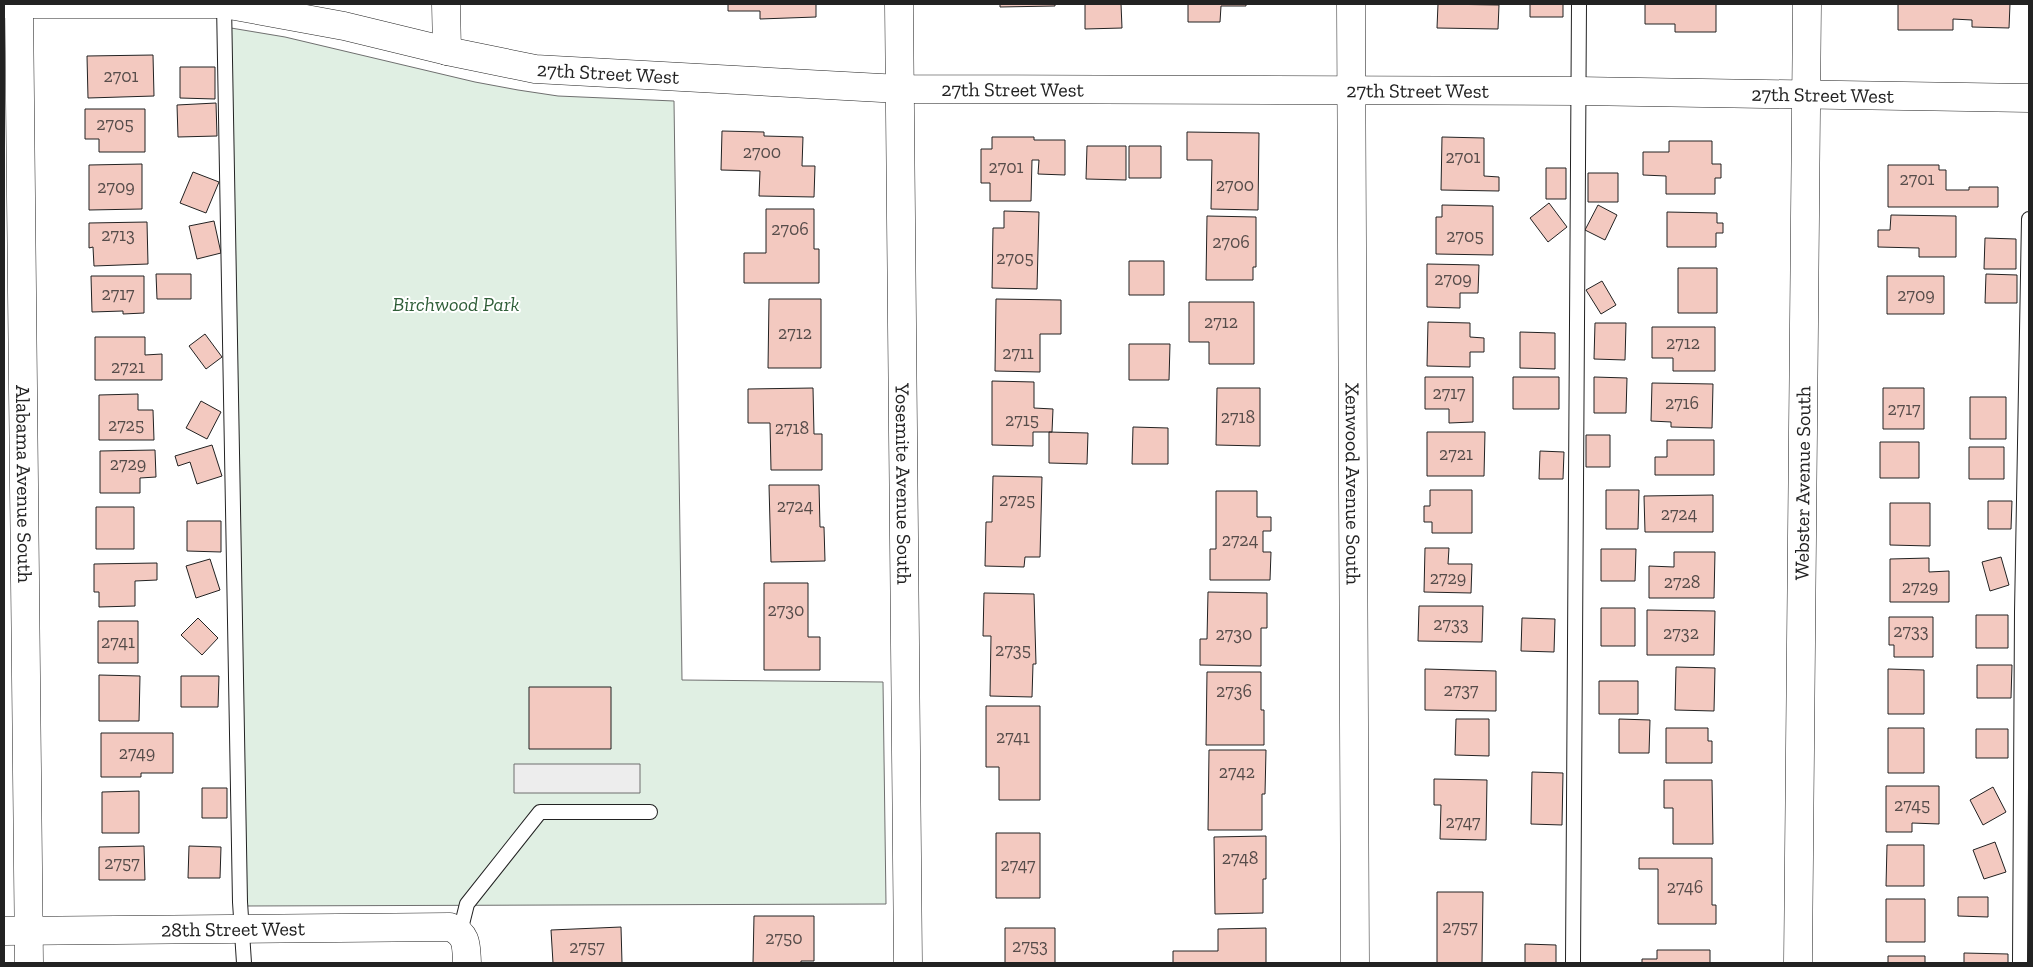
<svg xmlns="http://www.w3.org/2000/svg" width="2033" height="967" font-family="'Zilla Slab',serif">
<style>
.green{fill:#e0efe3;stroke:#6f6f6f}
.parking{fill:#ededed;stroke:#6f6f6f}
.building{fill:#f3c9c0;stroke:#222}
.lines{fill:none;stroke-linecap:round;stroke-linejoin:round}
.lane-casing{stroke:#222;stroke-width:16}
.street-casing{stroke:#222;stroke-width:29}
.lane{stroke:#fff;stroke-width:14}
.street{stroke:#fff;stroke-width:28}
.labels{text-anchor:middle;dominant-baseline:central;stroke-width:4;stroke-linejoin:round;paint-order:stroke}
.number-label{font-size:18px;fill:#564c4a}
.street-label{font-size:20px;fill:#222;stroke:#fff}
.park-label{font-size:20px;font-style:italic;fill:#2f5e38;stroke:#fff}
</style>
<rect width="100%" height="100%" fill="#fff"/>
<path class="green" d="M231,28L285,37L475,82L518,90L558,96L674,101L682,680L883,682L886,904L246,906Z"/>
<path class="parking" d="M514,764H640V793H514Z"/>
<path class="building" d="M728,4H816V17L760,19V11H728Z
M1000,4H1055V6L1000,7Z
M1085,4H1121L1122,28L1085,29Z
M1188,4H1246V6H1221L1220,22H1188Z
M1438,4L1499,5L1498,29L1437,28Z
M1530,4H1563V17H1530Z
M1645,4H1716V32H1675V24H1645Z
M1898,4H2010L2009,28L1972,27V20L1953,19V30H1898Z
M153,55L154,96L88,98L87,56Z
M180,67H215V99L180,98Z
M216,103L217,136L178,137L177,105Z
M85,109H145V152H99V139H85Z
M722,131L764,132V136L803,137L802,166H815L814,197L759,196L760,171L721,170Z
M1187,132L1259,133L1258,210L1211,209L1212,160H1187Z
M992,137H1034V140H1065V175L1038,174L1039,160H1032L1031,201H990V183H981V149H992Z
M1442,137L1484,138V176L1499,177V191L1441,190Z
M1669,141H1712V164H1721V178H1715V194H1666V176L1643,175V152H1669Z
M1087,146H1126V180L1086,179Z
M1129,146H1161V178H1129Z
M142,164V209L89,210V165Z
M1888,165H1939V170H1946V190H1969V187H1998V207H1888Z
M1546,168H1566V199H1546Z
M193,172L219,182L206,213L180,203Z
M1588,173H1618V202H1588Z
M1549,203L1567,227L1548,242L1530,218Z
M1442,205L1493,206V255L1436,254V217H1442Z
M1598,205L1617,215L1605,240L1585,230Z
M766,209H814V249H819V283H744V253H766Z
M1004,211L1039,212L1037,289L992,288L993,228H1004Z
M1667,212L1717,213V223H1723V233H1716V247H1667Z
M1891,215L1956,216V257H1919V248L1878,247V230H1890Z
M1207,216L1256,217V267H1253V280H1206Z
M214,221L221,253L197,259L189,226Z
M147,222L148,264L94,266L93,247L89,248V223Z
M1985,238L2016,239V269H1984Z
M1129,261H1164V295H1129Z
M1427,264L1479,265L1478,293H1460V308L1427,307Z
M1678,268H1717V313H1678Z
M156,274H191V299H157Z
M1986,274L2017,275V303H1985Z
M91,276H144V313L123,314V311L92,312Z
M1887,276H1944V314H1887Z
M1602,281L1616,305L1601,314L1586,290Z
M769,299H821V368H768Z
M996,299L1061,300V334H1040V372L995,371Z
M1189,302H1254V364H1209V342H1189Z
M1428,322L1470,323V337L1484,338V352H1470V367L1427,366Z
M1595,323H1626L1625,360L1594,359Z
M1652,327H1715V371H1673V358H1652Z
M1520,332L1555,333V369L1520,368Z
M205,334L222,357L206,369L189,346Z
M95,337H145V355L162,354V380H95Z
M1129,344H1170L1169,380H1129Z
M1425,377H1473V422L1449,423V409H1425Z
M1513,377H1559V409H1513Z
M1594,377L1627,378L1626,413H1594Z
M992,381L1034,382V408L1053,409L1052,432H1033V446L992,445Z
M1652,383L1713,384L1712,428L1671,427V422L1651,421Z
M813,388L814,434H822V470H771L770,423H748V389Z
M1217,388H1260V446L1216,445Z
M1883,388H1924V429H1883Z
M138,394V410H153L154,440H99V395Z
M1970,397H2006V439H1970Z
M201,401L221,412L207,439L186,428Z
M1133,427L1168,428V464H1132Z
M1049,432L1088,433L1087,464L1049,463Z
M1427,432H1485L1484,476H1427Z
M1586,435H1610V467H1586Z
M1667,440H1714V475H1655V457H1667Z
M1880,442H1919V478H1880Z
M212,445L222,476L197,484L190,462L178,466L175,456Z
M1969,447H2004V479H1969Z
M155,450L156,477L140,478V493H100V451Z
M1540,451L1564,452L1563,479H1539Z
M993,476L1042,477L1040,557H1025L1024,567L985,566L986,522H992Z
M769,485H819L820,527H824L825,561L771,562Z
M1430,490H1472V533H1432V522H1424V506H1430Z
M1606,490H1639L1638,529H1606Z
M1216,491H1257V517H1271V531H1263V552H1271L1270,580H1210V549H1216Z
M1713,495V532H1645L1644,496Z
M1988,501H2012L2011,529H1988Z
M1890,503H1930V546L1890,545Z
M96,507H134V549H96Z
M187,521H221V552L187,551Z
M1425,548H1449L1448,564H1472L1471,593L1424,592Z
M1601,549H1636L1635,581H1601Z
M1674,552H1715L1714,598H1649V566L1674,567Z
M2001,557L2009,585L1990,591L1982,562Z
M1929,558V572L1949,571V602H1890V559Z
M210,559L220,590L196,598L186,566Z
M157,563V580L135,581V606L99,607V592H94V564Z
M764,583H808V637H820V670H764Z
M1208,592L1267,593V628H1261V666L1200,665V639H1207Z
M984,593L1034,594L1036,664H1033L1032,697L990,696L991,636H983Z
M1419,606H1483L1482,642L1418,641Z
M1601,608H1635V646H1601Z
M1647,610L1715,611L1714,655H1647Z
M1976,615H2008V648H1976Z
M1889,617H1933V657H1894V645H1889Z
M198,618L218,638L202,655L181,635Z
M1522,618L1555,619L1554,652L1521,651Z
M98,621H138V663H98Z
M1977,665H2012L2011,698H1977Z
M1676,667L1715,668L1714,711L1675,710Z
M1425,669L1496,671V711L1425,710Z
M1888,669L1924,670V714H1888Z
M1207,672H1261V710H1264V745H1206Z
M99,675L140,676L139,721H99Z
M181,676H219L218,707H181Z
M1599,681H1638V714H1599Z
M529,687H611V749H529Z
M986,706H1040V800H999V767H986Z
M1456,719H1489V756L1455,755Z
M1619,719L1650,720L1649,753H1619Z
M1666,728H1708V741H1712V763H1666Z
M1888,728H1924V773H1888Z
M1976,729H2008V758H1976Z
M101,733H173V773H141V777H101Z
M1209,750H1266L1265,794H1262V830H1208Z
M1532,772L1563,773L1562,825L1531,824Z
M1434,779L1487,780L1486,840L1440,839L1441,805H1434Z
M1664,780H1712L1713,844H1673V808H1664Z
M1886,786H1939V824L1912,823V832H1886Z
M1993,787L2006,812L1983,825L1970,800Z
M202,788H227V818H202Z
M139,791V833H102V792Z
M996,833H1040V898H996Z
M1266,836V879H1263V913L1215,914L1214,837Z
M1995,842L2006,872L1984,879L1973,850Z
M1887,845H1924V886H1886Z
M144,846L145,880H99V847Z
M189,846L221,847L220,878H188Z
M1639,858H1712V905H1716V924H1658V869H1639Z
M1437,892H1483L1482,963H1437Z
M1958,897H1988V917L1958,916Z
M1886,899H1925V942H1886Z
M754,916H814V961H801V963H753Z
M621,927L622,963H553L551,930Z
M1005,928H1055V963H1005Z
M1266,928V963H1173V951H1218V929Z
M1525,944L1556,945V963H1525Z
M1657,950H1710V963H1642V959H1657Z
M1964,953L2008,954V963H1964Z
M1888,956H1925V963H1888Z"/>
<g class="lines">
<g class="lane-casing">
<path id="lane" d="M224,4L240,902L244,963
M460,932L467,904L540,812H650
M1573,963L1579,4
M2020,963L2022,612L2029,219"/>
</g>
<g class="street-casing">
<g id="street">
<path id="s1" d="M4,4H224L344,26L447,51L535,69L900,89L1578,91L2029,98"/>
<path id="s2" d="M19,4L29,963"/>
<path d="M446,4L447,51"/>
<path id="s3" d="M899,4L908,963"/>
<path id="s4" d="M1351,4L1355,963"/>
<path id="s5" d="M4,931L450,927C468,935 466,946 467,963"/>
<path id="s6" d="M1798,963L1807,4"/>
</g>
</g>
<use href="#lane" class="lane"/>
<use href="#street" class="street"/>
</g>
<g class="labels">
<g class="number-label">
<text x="121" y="76">2701</text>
<text x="115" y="124">2705</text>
<text x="762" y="152">2700</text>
<text x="1463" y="157">2701</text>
<text x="1006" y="167">2701</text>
<text x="1917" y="179">2701</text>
<text x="1235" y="185">2700</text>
<text x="116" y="187">2709</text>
<text x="790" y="229">2706</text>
<text x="118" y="235">2713</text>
<text x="1465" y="236">2705</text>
<text x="1231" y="242">2706</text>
<text x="1015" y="258">2705</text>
<text x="1453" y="279">2709</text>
<text x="118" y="294">2717</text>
<text x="1916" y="295">2709</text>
<text x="1221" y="322">2712</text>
<text x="795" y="333">2712</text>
<text x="1683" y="343">2712</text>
<text x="1018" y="353">2711</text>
<text x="128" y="367">2721</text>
<text x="1449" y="393">2717</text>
<text x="1682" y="403">2716</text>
<text x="1904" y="409">2717</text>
<text x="1238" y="417">2718</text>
<text x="1022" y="420">2715</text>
<text x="126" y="425">2725</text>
<text x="792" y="428">2718</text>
<text x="1456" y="454">2721</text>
<text x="128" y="464">2729</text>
<text x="1017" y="500">2725</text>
<text x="795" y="506">2724</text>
<text x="1679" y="514">2724</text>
<text x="1240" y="540">2724</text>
<text x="1448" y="578">2729</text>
<text x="1682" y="582">2728</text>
<text x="1920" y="587">2729</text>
<text x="786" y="610">2730</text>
<text x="1451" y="624">2733</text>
<text x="1911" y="631">2733</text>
<text x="1681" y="633">2732</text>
<text x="1234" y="634">2730</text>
<text x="118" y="642">2741</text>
<text x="1013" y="650">2735</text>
<text x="1461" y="690">2737</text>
<text x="1234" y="691">2736</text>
<text x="1013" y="737">2741</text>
<text x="137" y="753">2749</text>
<text x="1237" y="772">2742</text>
<text x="1912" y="805">2745</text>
<text x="1463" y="822">2747</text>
<text x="1240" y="858">2748</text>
<text x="122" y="863">2757</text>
<text x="1018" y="865">2747</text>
<text x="1685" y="887">2746</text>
<text x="1460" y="927">2757</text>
<text x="784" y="938">2750</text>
<text x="1030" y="946">2753</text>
<text x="587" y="947">2757</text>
</g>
<g class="street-label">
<text stroke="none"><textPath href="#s1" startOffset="611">27th Street West</textPath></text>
<text stroke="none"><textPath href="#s1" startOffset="1016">27th Street West</textPath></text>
<text stroke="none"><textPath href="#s1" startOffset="1421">27th Street West</textPath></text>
<text stroke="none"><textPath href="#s1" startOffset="1826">27th Street West</textPath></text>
<text stroke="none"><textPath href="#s3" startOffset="480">Yosemite Avenue South</textPath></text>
<text stroke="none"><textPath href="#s4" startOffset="480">Xenwood Avenue South</textPath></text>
<text stroke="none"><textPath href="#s6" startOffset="480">Webster Avenue South</textPath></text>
<text stroke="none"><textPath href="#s2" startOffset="480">Alabama Avenue South</textPath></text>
<text stroke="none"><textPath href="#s5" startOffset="229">28th Street West</textPath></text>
</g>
<g class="park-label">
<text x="456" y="304">Birchwood Park</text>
</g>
</g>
<rect width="2033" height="967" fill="none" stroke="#222222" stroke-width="10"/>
</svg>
